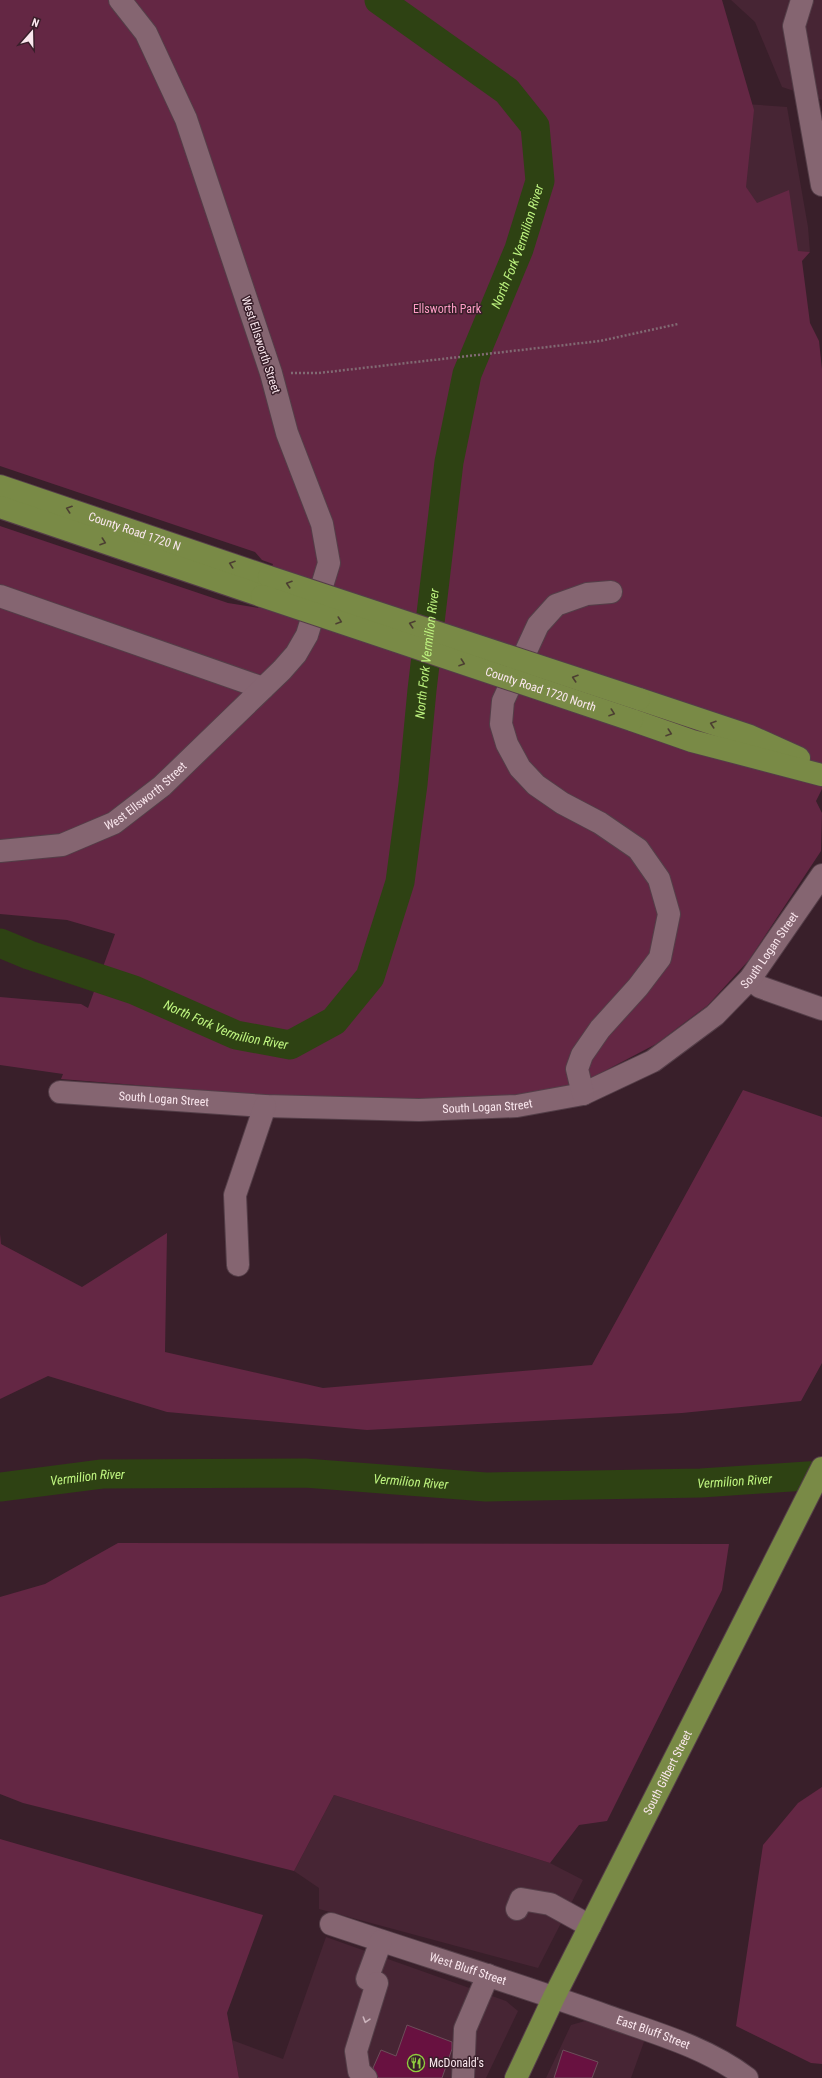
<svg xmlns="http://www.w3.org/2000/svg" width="822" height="2078" font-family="'Roboto Condensed',sans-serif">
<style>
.built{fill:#472534}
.green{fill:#642744}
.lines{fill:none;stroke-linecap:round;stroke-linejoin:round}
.river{stroke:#2e4213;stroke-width:29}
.building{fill:#681140;stroke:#6d4e5a}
.minor-casing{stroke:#543e48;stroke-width:24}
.major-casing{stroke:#543e48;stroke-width:24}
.path{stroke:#816a73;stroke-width:2.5;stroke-dasharray:2 2;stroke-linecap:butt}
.minor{stroke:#856571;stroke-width:22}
.major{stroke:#798a46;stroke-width:22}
.major-bridge-casing{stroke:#543e48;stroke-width:24;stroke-linecap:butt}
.major-bridge{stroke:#798a46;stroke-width:22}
.oneway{stroke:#4c3f32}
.oneway2{stroke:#cbb3bc}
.labels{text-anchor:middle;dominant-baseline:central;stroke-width:3;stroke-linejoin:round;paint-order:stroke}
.park-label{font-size:12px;fill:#fd9cc5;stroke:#391f2a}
.street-label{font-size:12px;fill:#fae7ee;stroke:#391f2a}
.poi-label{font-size:12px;fill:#fae7ee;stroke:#391f2a;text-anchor:start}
.water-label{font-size:13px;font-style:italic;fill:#bff580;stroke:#391f2a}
</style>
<rect width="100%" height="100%" fill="#391f2a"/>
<path class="built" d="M731,0H822V100L782,87L755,22Z
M731,103L787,107L808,227L810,252L750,251Z
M334,1795L550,1863L583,1880L538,1968L319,1909V1888L294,1871Z
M326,1937L506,2001L518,2011L486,2078H239L232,2040L283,2059Z
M585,2021L645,2039L631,2078H546L571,2025Z"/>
<path class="green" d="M0,0H722L754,110L746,187L757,203L789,190L798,251L810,252L802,261L810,323L819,341L822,369V789L816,801L822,813L821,851L749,960L708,1005L656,1044L595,1076L552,1091L453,1102L319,1100L61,1079L63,1074L0,1065V997L81,1004L88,1008L115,934L67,920L0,914V526L228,603L259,608L273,564L262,560L255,552L0,466Z
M743,1090L822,1117V1363L801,1401L682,1413L367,1430L167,1412L48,1376L0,1399V1234L1,1244L82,1287L167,1233L165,1352L323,1388L592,1365Z
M118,1543L729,1544L722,1590L607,1821L579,1825L550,1863L334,1795L294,1871L23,1803L0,1794V1597L45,1584Z
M822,1787V2064L811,2063L736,2026L763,1845L798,1803Z
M0,1839L263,1915L227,2013L239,2078H0Z"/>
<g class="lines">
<g class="river">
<path id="s1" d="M0,943L29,955L134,990L236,1035L290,1045L334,1021L370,977L400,882L413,784L422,690L449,462L467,374L519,249L540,181L535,126L507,91L379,0"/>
<path id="s2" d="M0,1487L102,1474L305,1473L486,1487L701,1483L822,1475"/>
</g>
</g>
<path class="building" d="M407,2025L452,2042V2049L442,2078H378L373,2068L381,2050L396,2056Z
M563,2050L598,2062L592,2078H554Z"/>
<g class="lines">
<g class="minor-casing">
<g id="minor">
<path d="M802,0L794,26L822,185"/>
<path d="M0,596L263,688"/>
<path id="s3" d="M0,851L62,845L114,823L162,786L282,670L296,654L307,635L329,563L322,524L287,433L271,373L186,119L146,33L120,0"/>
<path d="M750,979L760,987L822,1009"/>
<path id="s4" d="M60,1092L265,1106L419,1110L517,1106L583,1094L653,1061L715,1015L750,979L822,875"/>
<path d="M583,1094L577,1069L582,1055L600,1029L638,987L660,958L669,914L659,879L638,849L600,823L562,803L536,785L520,768L507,744L501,724L503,701L538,625L556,605L587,594L611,592"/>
<path d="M238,1265L235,1195L265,1106"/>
<path d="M517,1909L521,1899L550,1904L590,1926"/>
<path id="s5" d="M331,1924C423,1955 515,1983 607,2016C655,2033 706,2047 747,2078"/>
<path d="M367,1979L381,1941"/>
<path d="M366,2078L359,2071L356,2051L377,1983"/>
<path d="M463,2078L465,2029L488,1975"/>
</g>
</g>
<g class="major-casing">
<g id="major">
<path id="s6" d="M0,486L269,577"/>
<path d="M0,507L262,596"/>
<path d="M639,699L750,736L799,758"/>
<path d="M632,720L692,741L822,775"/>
<path id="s7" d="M516,2078L554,1997L822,1468"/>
</g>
</g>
<path class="path" d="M291,373H319L600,341L678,324"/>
<use href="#minor" class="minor"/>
<use href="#major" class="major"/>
<g class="major-bridge-casing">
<g id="major-bridge">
<path d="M269,577L639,699"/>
<path id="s8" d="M262,596L632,720"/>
</g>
</g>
<use href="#major-bridge" class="major-bridge"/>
</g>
<defs><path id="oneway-chevron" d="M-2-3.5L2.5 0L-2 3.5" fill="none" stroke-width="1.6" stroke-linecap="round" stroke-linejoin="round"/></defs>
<g class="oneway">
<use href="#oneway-chevron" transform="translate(69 509) rotate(-161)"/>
<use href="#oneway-chevron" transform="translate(103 542) rotate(19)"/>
<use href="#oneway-chevron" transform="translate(232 564) rotate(-161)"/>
<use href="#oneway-chevron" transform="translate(289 584) rotate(-162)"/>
<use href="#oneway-chevron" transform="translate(339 621) rotate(19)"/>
<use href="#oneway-chevron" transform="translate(412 624) rotate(-162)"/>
<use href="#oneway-chevron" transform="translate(462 663) rotate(19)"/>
<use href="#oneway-chevron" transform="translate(575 678) rotate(-162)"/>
<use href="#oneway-chevron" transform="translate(612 713) rotate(19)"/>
<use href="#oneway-chevron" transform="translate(713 724) rotate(-162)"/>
<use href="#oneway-chevron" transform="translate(669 733) rotate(19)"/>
</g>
<use class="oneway2" href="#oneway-chevron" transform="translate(366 2020) rotate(107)"/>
<defs>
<g id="restaurant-ring" transform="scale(0.9)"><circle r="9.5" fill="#391f2a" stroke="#91cd3f" stroke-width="1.5"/><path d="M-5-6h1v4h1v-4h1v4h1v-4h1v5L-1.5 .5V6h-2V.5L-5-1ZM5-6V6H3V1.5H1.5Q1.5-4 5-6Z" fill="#91cd3f"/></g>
</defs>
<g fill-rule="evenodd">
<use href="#restaurant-ring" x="416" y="2063"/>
</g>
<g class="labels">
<g class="park-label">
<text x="447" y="309">Ellsworth Park</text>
</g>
<g class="street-label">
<text transform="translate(261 345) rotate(72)">West Ellsworth Street</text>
<text stroke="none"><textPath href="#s6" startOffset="142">County Road 1720 N</textPath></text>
<text stroke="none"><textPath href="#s8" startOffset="294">County Road 1720 North</textPath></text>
<text stroke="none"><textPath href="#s3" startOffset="160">West Ellsworth Street</textPath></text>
<text stroke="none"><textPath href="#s4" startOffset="764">South Logan Street</textPath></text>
<text stroke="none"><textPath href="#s4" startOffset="104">South Logan Street</textPath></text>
<text stroke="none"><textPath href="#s4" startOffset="428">South Logan Street</textPath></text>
<text stroke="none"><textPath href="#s7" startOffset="341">South Gilbert Street</textPath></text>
<text stroke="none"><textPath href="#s5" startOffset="144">West Bluff Street</textPath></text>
<text stroke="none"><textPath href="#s5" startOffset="340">East Bluff Street</textPath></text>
</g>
<g class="poi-label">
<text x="429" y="2063">McDonald's</text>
</g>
<g class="water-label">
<text stroke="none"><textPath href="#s1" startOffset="1165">North Fork Vermilion River</textPath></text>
<text stroke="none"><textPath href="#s1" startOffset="745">North Fork Vermilion River</textPath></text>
<text stroke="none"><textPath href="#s1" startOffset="241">North Fork Vermilion River</textPath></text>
<text stroke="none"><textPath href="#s2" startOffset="88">Vermilion River</textPath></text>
<text stroke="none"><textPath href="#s2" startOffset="412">Vermilion River</textPath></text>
<text stroke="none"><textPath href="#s2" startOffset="736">Vermilion River</textPath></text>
</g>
</g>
<g transform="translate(32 32) rotate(20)" stroke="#391f2a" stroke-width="3" paint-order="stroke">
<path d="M0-3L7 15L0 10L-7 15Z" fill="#fae7ee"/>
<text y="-6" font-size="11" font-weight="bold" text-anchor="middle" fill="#fae7ee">N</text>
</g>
</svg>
